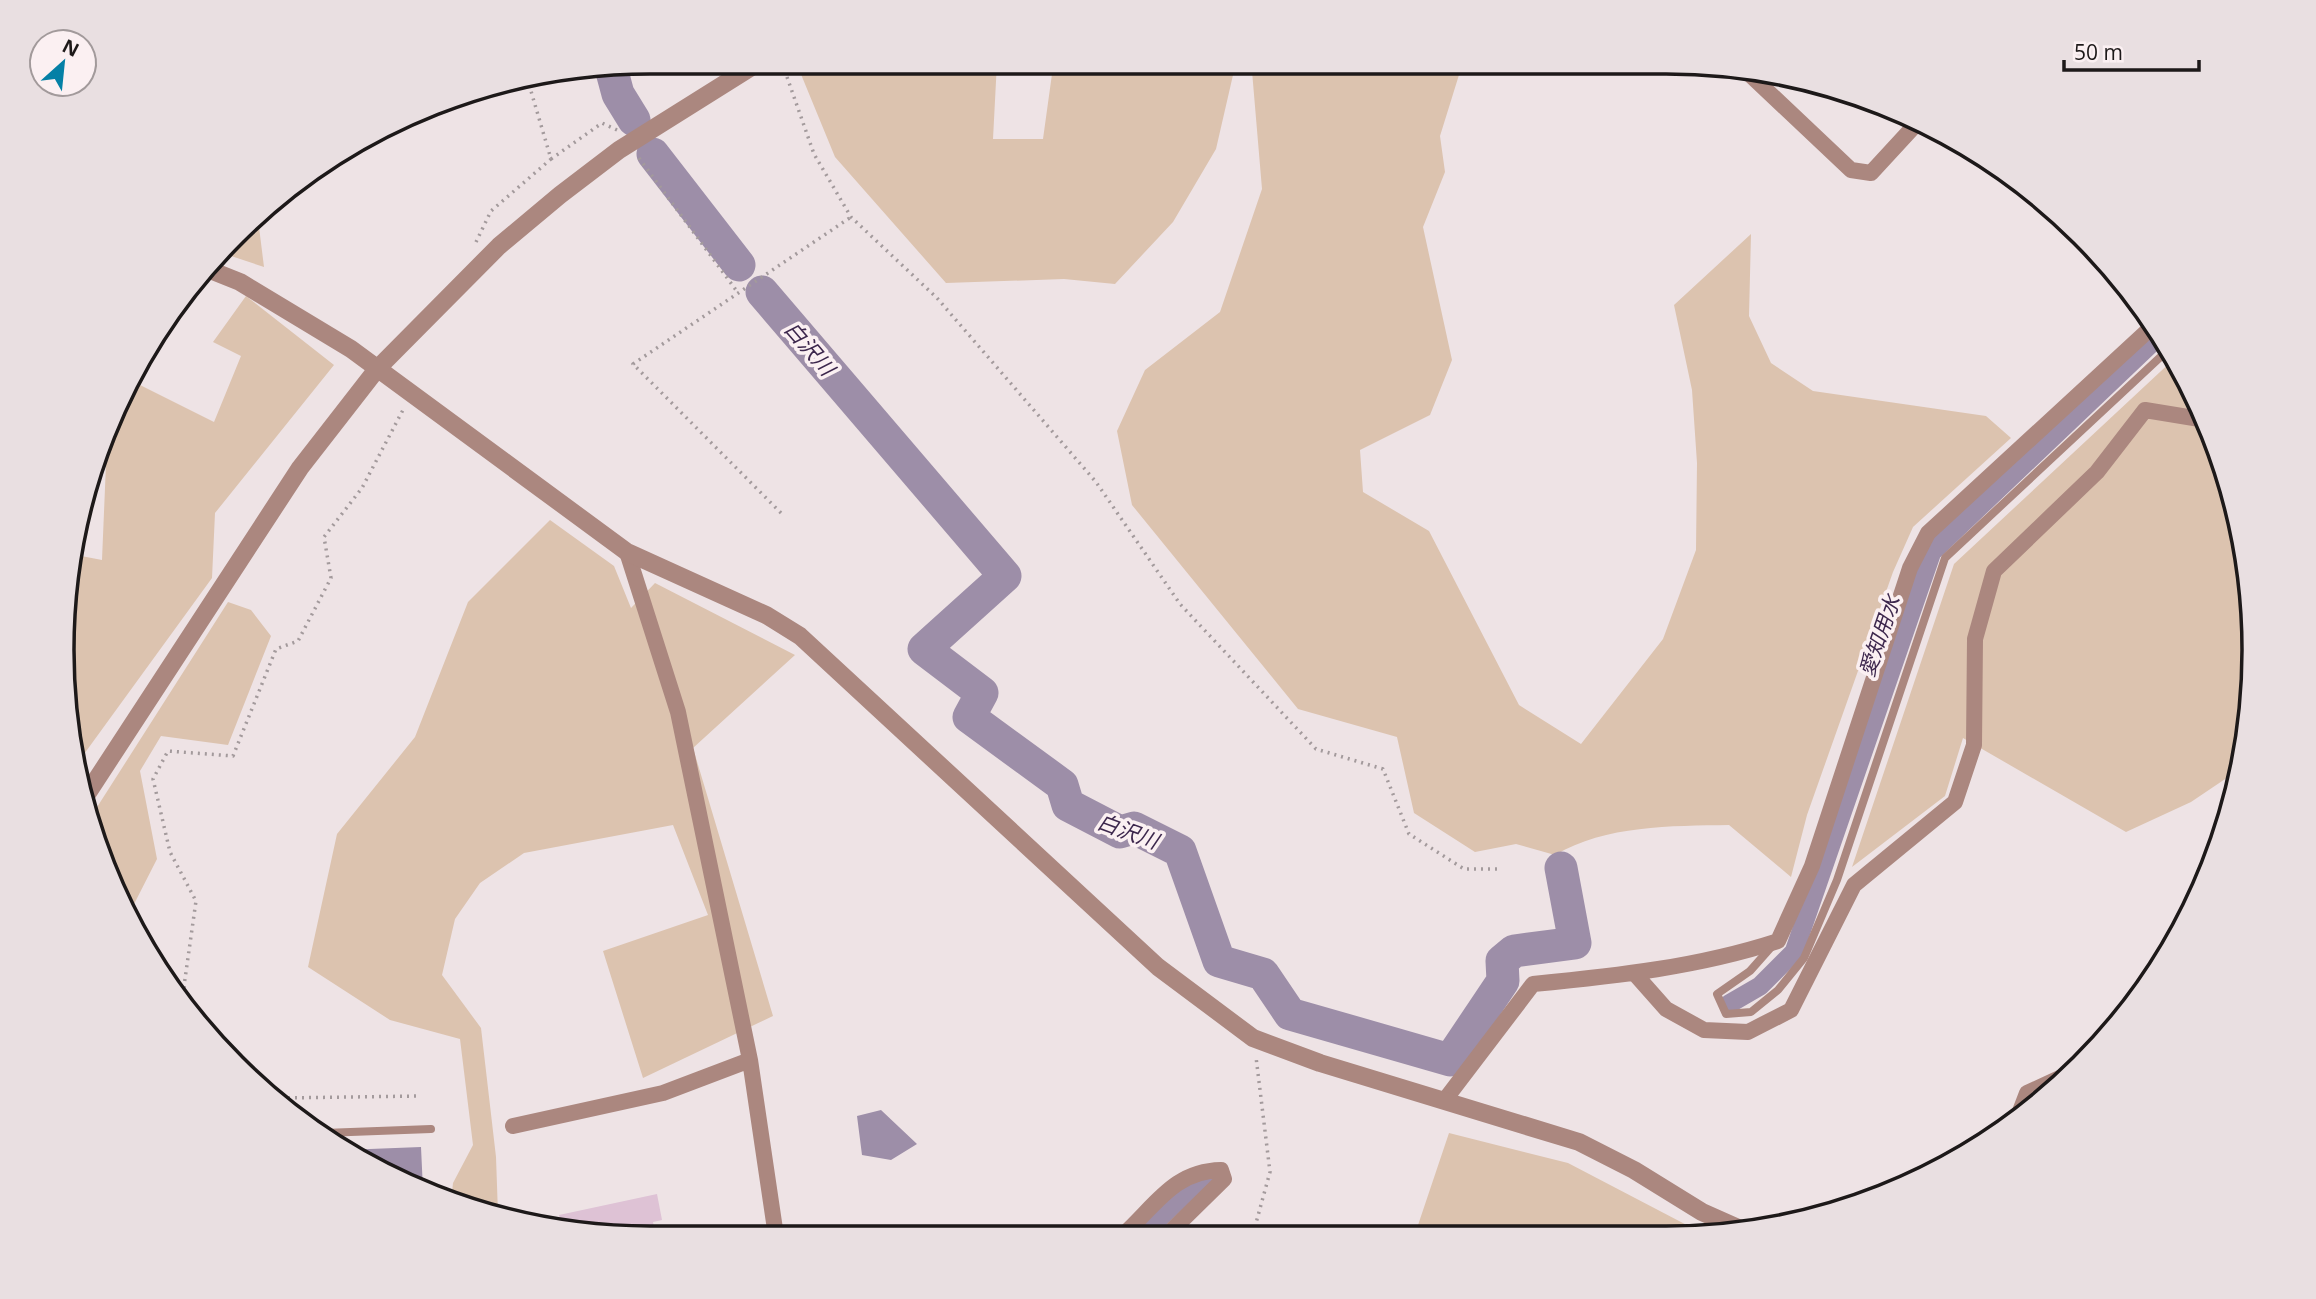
<svg xmlns="http://www.w3.org/2000/svg" width="2316" height="1299" font-family="'Open Sans','Noto Sans JP',sans-serif">
<style>
.green{fill:#dcc3af}
.water{fill:#9d8ea8}
.lines{fill:none;stroke-linecap:round;stroke-linejoin:round}
.canal{stroke:#9d8ea8;stroke-width:19}
.river{stroke:#9d8ea8;stroke-width:33}
.building{fill:#dec2d5}
.path{stroke:#a39a9c;stroke-width:3.5;stroke-dasharray:2 5;stroke-linecap:butt}
.service{stroke:#ab877f;stroke-width:8}
.minor{stroke:#ab877f;stroke-width:16}
.tertiary{stroke:#ab877f;stroke-width:18}
.labels{text-anchor:middle;dominant-baseline:central;stroke-width:7;stroke-linejoin:round;paint-order:stroke}
.water-label{font-size:21px;font-style:italic;fill:#3d274d;stroke:#fbf0f2}
.rim{fill:none;stroke:#1d1919;stroke-width:3.5}
</style>
<rect width="100%" height="100%" fill="#eee3e5"/>
<path class="green" d="M808,61L997,62L993,139H1043L1052,74L1094,62H1236L1216,149L1173,222L1115,284L1064,279L946,283L835,157L798,67Z
M1242,62H1463L1440,136L1445,172L1423,227L1452,360L1430,415L1360,450L1363,492L1429,531L1519,705L1581,744L1663,639L1696,550L1697,463L1692,390L1674,305L1751,234L1749,316L1771,363L1813,391L1986,416L2011,438L1913,527L1893,572L1807,815L1791,877L1729,825C1671,826 1606,825 1555,855L1516,844L1475,852L1414,813L1397,737L1298,709L1132,505L1117,431L1145,370L1220,312L1262,189L1252,71Z
M258,219L264,267L225,254Z
M246,296L334,365L215,513L212,578L79,761L62,688L76,555L102,560L107,440L134,382L214,422L241,356L213,342Z
M2175,358C2248,476 2271,634 2240,769L2191,802L2126,832L1963,738L1945,796L1852,867L1954,564Z
M550,520L614,566L631,608L655,583L795,655L693,748L773,1016L643,1078L603,951L708,915L673,825L524,853L480,883L455,919L442,975L481,1028L496,1157L498,1214L451,1202L453,1183L473,1145L460,1039L390,1020L308,967L337,834L415,737L468,602Z
M228,602L251,610L271,636L228,745L161,736L140,771L157,859L130,912L106,874L92,815Z
M1449,1133L1568,1163L1702,1233L1415,1234Z"/>
<path class="water" d="M881,1110L917,1144L891,1160L862,1155L857,1116Z
M421,1147L423,1190L355,1159L344,1150Z"/>
<g class="lines">
<path class="canal" d="M1729,1004L1760,986L1794,952L1932,552L2160,335
M1142,1235L1188,1191L1219,1176"/>
<path class="river" d="M611,68L618,94L634,120
M653,154L739,265
M762,292L1005,576L924,649L982,693L969,717L1062,785L1068,805L1120,832L1134,828L1180,851L1219,961L1263,974L1290,1014L1450,1060L1503,981L1502,961L1514,951L1575,943L1561,868"/>
</g>
<path class="building" d="M657,1194L662,1220L653,1222L656,1236H616L615,1230L598,1234L562,1227L559,1215Z"/>
<g class="lines">
<path class="path" d="M787,77L814,154L851,217L937,298L1096,482L1180,604L1316,749L1383,769L1409,834L1464,869H1502
M639,158L736,290
M551,159L602,123L617,130
M476,242L491,211L551,159L528,81
M168,315V314
M781,513L633,364L851,217
M185,1002L184,986L196,901L170,852L153,779L168,751L233,756L276,649L298,641L331,578L324,537L362,488L404,408
M281,1098L420,1096
M1253,1234L1270,1172L1256,1057"/>
<path class="service" d="M1773,945L1750,971L1717,994L1726,1014L1751,1012L1778,990L1804,958L1837,880L1945,558L2169,349
M324,1133L431,1129"/>
<path class="minor" d="M1744,69L1851,170L1871,173L1918,122
M627,552L678,712L750,1060L776,1236
M1635,974L1666,1009L1704,1030L1748,1032L1791,1010L1854,885L1955,802L1974,745L1975,639L1994,571L2097,472L2145,410L2206,420
M1444,1101L1533,984C1616,976 1698,967 1778,941L1812,866L1910,568L1928,533L2154,325
M2017,1119L2027,1093L2079,1069
M513,1126L663,1093L750,1060
M1123,1235C1156,1205 1174,1171 1221,1170L1224,1179L1167,1235"/>
<path class="tertiary" d="M210,270L240,282L351,349L627,552L766,615L800,636L1158,967L1253,1038L1320,1063L1579,1142L1634,1170L1702,1212L1747,1232
M87,794L300,468L377,369L499,246L560,195L619,150L761,61"/>
</g>
<g class="labels">
<g class="water-label">
<text transform="translate(810 348) rotate(49)">白沢川</text>
<text transform="translate(1879 636) rotate(-71)">愛知用水</text>
<text transform="translate(1128 831) rotate(20)">白沢川</text>
</g>
</g>
<path d="M0 0H2316V1299H0ZM650 74H1666A576 576 0 0 1 2242 650V650A576 576 0 0 1 1666 1226H650A576 576 0 0 1 74 650V650A576 576 0 0 1 650 74Z" fill="#e9dfe1" fill-rule="evenodd"/>
<path class="rim" d="M650 74H1666A576 576 0 0 1 2242 650V650A576 576 0 0 1 1666 1226H650A576 576 0 0 1 74 650V650A576 576 0 0 1 650 74Z"/>
<g transform="translate(63 63) rotate(27)"><circle r="33" fill="#fbf0f2" stroke="#a29a9b" stroke-width="2"/>
<path d="M0-5L12 26L0 18L-12 26Z" fill="#0480a6"/>
<text y="-10" font-size="19" font-weight="bold" text-anchor="middle" fill="#1d1919">N</text>
</g>
<path d="M2064 60v10h135v-10" fill="none" stroke="#1d1919" stroke-width="3.5"/>
<text x="2074" y="60" font-size="21" fill="#1d1919" stroke="#fbf0f2" stroke-width="5" paint-order="stroke">50 m</text>
</svg>
